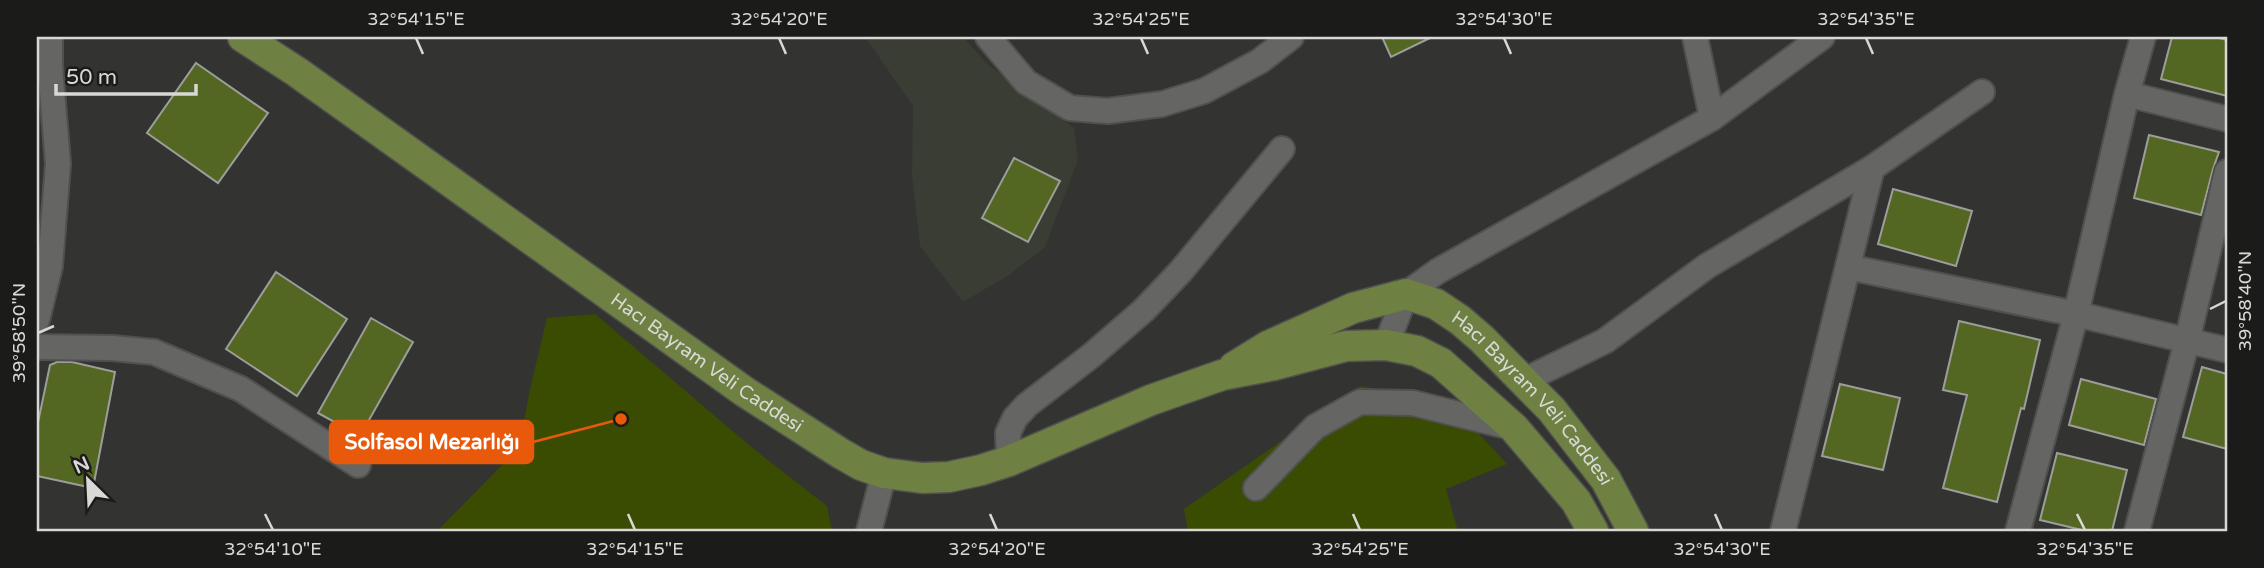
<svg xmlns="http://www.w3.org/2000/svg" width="2264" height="568" font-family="'Varela Round',sans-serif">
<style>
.built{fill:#3a3d34}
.green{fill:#394c02}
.building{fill:#536722;stroke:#9d9e9b;stroke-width:2}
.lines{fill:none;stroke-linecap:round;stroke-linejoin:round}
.minor-casing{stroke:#50514e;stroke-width:28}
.major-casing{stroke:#50514e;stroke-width:33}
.minor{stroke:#656663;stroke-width:24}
.major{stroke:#6e8042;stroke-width:30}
.ticks{fill:none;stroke:#d8d9d7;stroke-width:2.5}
.labels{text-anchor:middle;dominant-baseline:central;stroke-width:7;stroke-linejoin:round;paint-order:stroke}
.street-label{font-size:19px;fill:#d8d9d7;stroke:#1b1b1a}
.leader{fill:none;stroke:#e8590c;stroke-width:2.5}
.callout-dot{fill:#e8590c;stroke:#1b1b1a;stroke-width:2.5}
.callout{fill:#e8590c;stroke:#e8590c;stroke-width:2.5}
.callout-label{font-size:21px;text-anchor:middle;font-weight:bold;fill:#fff}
.neatline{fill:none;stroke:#d8d9d7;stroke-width:2.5}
.ticks-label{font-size:18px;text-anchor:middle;fill:#d8d9d7}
</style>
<rect width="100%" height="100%" fill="#333431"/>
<path class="built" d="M865,37H963L988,65L1074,128L1078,160L1045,247L1009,275L963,302L920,246L912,176L913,106Z"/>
<path class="green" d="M595,314L755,450L827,506L832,531H437L519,448L530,389L547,318Z
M1360,386L1449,401L1507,464L1446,489L1458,531H1188L1184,509Z"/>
<path class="building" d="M1382,37H1432L1391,57Z
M2172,37H2215L2227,40V96L2161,79Z
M196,63L268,113L218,183L147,133Z
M2149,135L2219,152L2213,169L2201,215L2134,198Z
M1014,158L1060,181L1028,242L982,218Z
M1893,189L1972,211L1956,266L1878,244Z
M276,272L347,319L297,396L226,349Z
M371,318L413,342L360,436L318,413Z
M1959,321L2040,340L2024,409L2021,408L1997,502L1943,488L1967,395L1943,390Z
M57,362H72L115,372L93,488L37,476V427L50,365Z
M2202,367L2227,374V449L2183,437Z
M2081,379L2156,399L2144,445L2069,425Z
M1840,384L1900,398L1883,470L1822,456Z
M2057,453L2127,470L2112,531H2086L2040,520Z"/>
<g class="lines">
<g class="minor-casing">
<path id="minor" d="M988,37L1026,82L1070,108L1108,111L1162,104L1204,91L1260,61L1291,37
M1695,37L1712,118
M2127,94L2227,119
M1848,267L2076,314L2227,350
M37,320L50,266L58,164L50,66V37
M1386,345L1406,294L1438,271L1712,118L1822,37
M37,347L112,348L154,352L241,389L358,465
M1523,381L1605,341L1707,266L1872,168L1982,92
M1009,461L1008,433L1015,418L1027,405L1092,355L1144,310L1181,271L1282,149
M1256,488L1315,427L1360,402L1413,403L1514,428
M869,531L884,473
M1783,531L1872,168
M2018,531L2076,314L2127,94L2143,37
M2137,531L2187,341L2227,172"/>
</g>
<g class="major-casing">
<g id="major">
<path id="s1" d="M243,37L297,72L745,392L840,453L861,465L884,473L922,478L949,477L981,470L1009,461L1151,400L1222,375L1274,365L1346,346L1386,345L1417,351L1441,363L1514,428L1576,501L1593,531"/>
<path id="s2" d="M1234,367L1268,346L1353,308L1406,294L1436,304L1460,320L1482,339L1552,410L1606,480L1633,531"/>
</g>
</g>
<use href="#minor" class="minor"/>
<use href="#major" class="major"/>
</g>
<path class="ticks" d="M416,38L423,54M779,38L786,54M1141,38L1148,54M1504,38L1511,54M1866,38L1873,54M2210,309L2226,301M38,333L54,326M265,514L273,530M628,514L635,530M990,514L997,530M1353,514L1360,530M1715,514L1722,530M2077,514L2085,530"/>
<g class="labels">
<g class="street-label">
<text stroke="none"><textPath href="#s1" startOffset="567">Hacı Bayram Veli Caddesi</textPath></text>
<text stroke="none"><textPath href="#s2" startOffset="355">Hacı Bayram Veli Caddesi</textPath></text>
</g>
</g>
<path class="leader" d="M621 419L533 442"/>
<circle class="callout-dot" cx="621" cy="419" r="7"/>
<rect class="callout" x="330" y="421" width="203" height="42" rx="7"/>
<g class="callout-label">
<text x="432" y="449">Solfasol Mezarlığı</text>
</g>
<rect width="2264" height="568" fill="none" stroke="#1b1b1a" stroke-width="77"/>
<g transform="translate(88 480) rotate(336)" stroke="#1b1b1a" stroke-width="5" paint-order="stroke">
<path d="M0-5L12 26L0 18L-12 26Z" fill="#d8d9d7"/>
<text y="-10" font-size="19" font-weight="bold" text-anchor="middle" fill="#d8d9d7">N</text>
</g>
<path d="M56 84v10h140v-10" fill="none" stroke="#d8d9d7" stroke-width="3.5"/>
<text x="66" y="84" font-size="21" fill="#d8d9d7" stroke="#1b1b1a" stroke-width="5" paint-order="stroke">50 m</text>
<rect x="38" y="38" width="2188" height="492" class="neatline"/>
<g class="ticks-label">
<text x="416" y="25">32°54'15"E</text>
<text x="779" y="25">32°54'20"E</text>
<text x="1141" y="25">32°54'25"E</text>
<text x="1504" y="25">32°54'30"E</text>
<text x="1866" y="25">32°54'35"E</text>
<text transform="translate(2245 301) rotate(-90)" y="6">39°58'40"N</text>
<text transform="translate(19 333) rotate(-90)" y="6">39°58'50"N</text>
<text x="273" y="555">32°54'10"E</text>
<text x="635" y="555">32°54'15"E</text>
<text x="997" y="555">32°54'20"E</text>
<text x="1360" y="555">32°54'25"E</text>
<text x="1722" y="555">32°54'30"E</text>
<text x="2085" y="555">32°54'35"E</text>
</g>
</svg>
